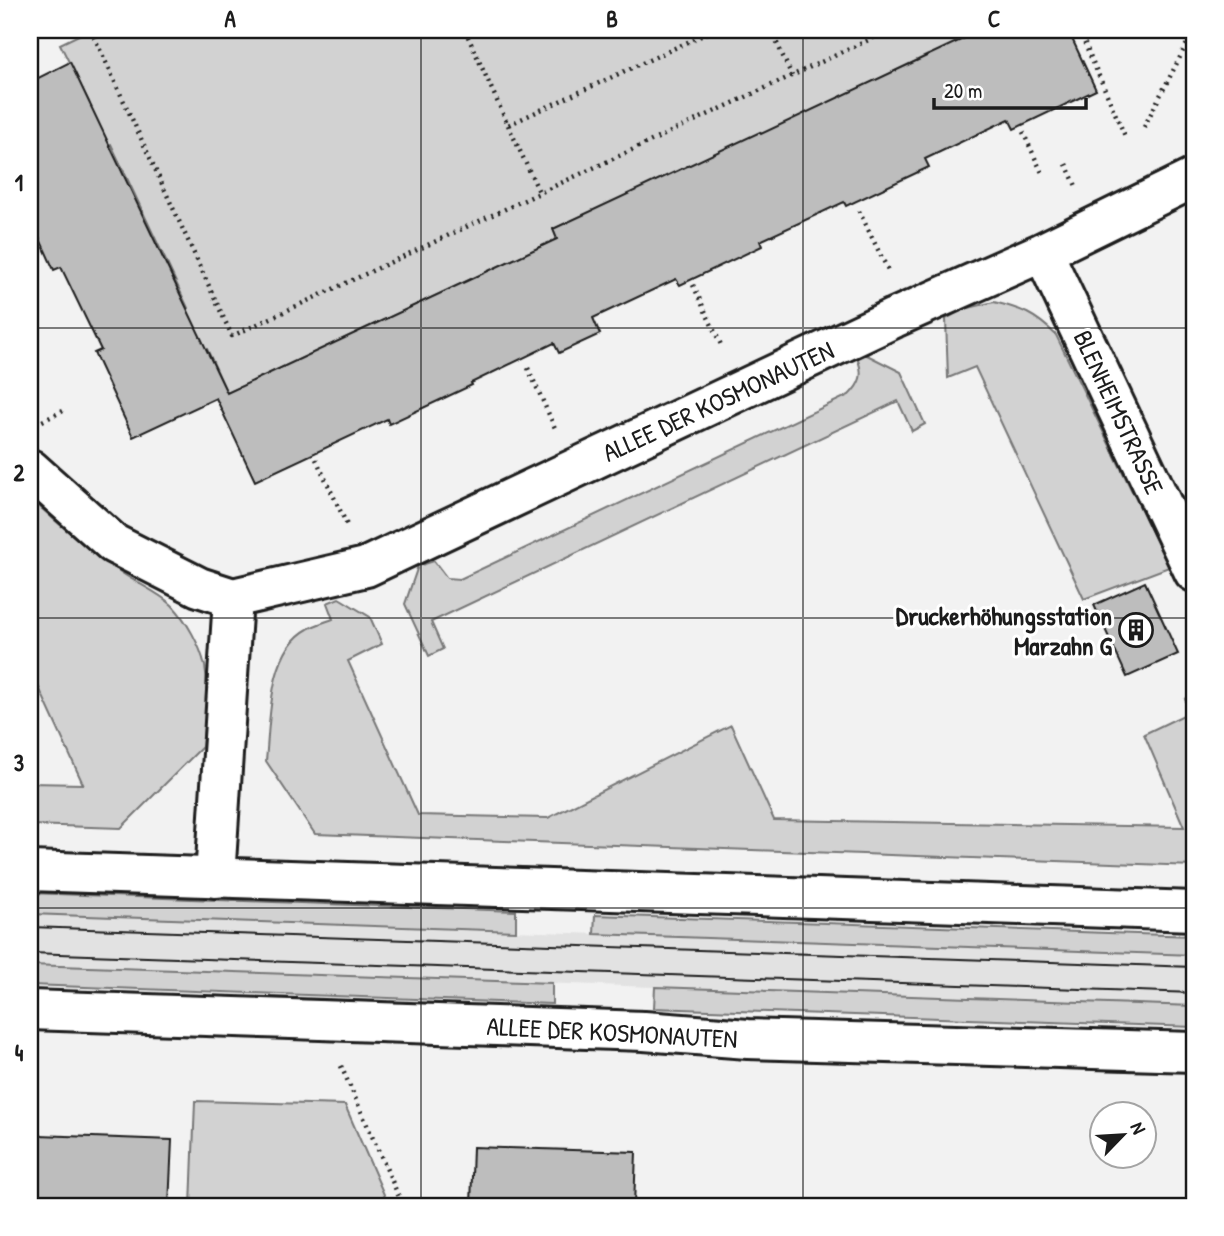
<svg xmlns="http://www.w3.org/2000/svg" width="1224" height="1236" font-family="'Patrick Hand',sans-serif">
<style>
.built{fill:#e2e2e2}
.green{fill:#d2d2d2;stroke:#777;stroke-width:2}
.building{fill:#bdbdbd;stroke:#1c1c1c;stroke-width:2}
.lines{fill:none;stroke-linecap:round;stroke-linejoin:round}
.street-casing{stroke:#1c1c1c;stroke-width:44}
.secondary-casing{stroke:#1c1c1c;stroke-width:44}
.path{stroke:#1c1c1c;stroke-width:4.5;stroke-dasharray:2 5;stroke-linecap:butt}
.street{stroke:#fff;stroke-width:38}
.secondary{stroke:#fff;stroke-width:38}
.tram{stroke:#1c1c1c;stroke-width:2}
.grid{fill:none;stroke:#1c1c1c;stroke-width:2;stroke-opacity:0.55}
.labels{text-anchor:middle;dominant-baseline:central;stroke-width:6;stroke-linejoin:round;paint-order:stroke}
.street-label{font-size:26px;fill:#1c1c1c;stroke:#fff}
.poi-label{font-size:26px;font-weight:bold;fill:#1c1c1c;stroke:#fff;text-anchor:end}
.neatline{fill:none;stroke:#1c1c1c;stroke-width:2.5}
.grid-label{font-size:23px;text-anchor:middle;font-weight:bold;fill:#1c1c1c}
</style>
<rect width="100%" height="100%" fill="#f2f2f2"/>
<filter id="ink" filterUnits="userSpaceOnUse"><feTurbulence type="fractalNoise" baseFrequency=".0143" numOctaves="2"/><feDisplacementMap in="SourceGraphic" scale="14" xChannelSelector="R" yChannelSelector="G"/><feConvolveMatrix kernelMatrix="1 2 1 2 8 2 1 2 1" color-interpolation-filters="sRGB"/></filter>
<g filter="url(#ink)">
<path class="built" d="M30,914L1194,955V1006L30,965Z"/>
<path class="green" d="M89,30H982L967,37L971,45L928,55L802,116L553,229L557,239L227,393L207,349L198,352L179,312L188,308L111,144L103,148L89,102L60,44Z
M994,302C1022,309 1035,314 1056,335L1169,567L1084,599L975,367L948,378L946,319L964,309Z
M865,354L901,372L925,424L912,431L898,401L431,622L443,649L429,656L405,604L418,566L434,561L447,578L460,579L849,395C861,383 864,374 857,358Z
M30,498C59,525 89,550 122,573C138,584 158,592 172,605C187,621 200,645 205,666C210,692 204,721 202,747L121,828L30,825V783L83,784L30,668Z
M339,598L370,617L382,644L348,661L418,815L548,818L731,725L774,820L1184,827L1144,734L1190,712L1185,699L1194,695V866L315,834L266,761C270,723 268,650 308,629C315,625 325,622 333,619L327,603Z
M30,893L516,911V931L30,914Z
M595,915L1194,936V955L594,934Z
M30,965L552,983V1004L30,985Z
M655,987L1194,1006V1027L654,1008Z
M195,1101L345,1105L389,1206H191Z"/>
<path class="building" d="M982,30H1068L1096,90L1014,129L1009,119L925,159L929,167L846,206L844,202L760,241L762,246L680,285L676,279L593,318L600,334L559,353L554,343L471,383L472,385L389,424L387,419L255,481L216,398L133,437L94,353L101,350L61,267L54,270L30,217V82L70,62L227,393L557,239L553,229L760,132L761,134Z
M1145,582L1178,654L1127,677L1094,605Z
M39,1135L172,1140L169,1206H37Z
M473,1147L636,1152L634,1206H471Z"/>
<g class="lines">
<g class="street-casing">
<path id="street" d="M1043,252L1194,572
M30,469L114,544L199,587L233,598L366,567L894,318L1043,252L1194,178
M215,878L233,598"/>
</g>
<g class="secondary-casing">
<path id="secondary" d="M30,871L1194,911
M30,1010L644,1031L748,1039L1194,1052"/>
</g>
<path class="path" d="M91,30L232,336L890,30
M465,30L508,125L714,30
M771,30L792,76
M1079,30L1125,136
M508,125L540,194
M1144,127L1194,30
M1023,132L1043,175
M1066,164L1076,186
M859,211L888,270
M693,285L722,347
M528,368L555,428
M36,424L63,411
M316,459L347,525
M341,1066L403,1206"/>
<use href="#street" class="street"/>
<use href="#secondary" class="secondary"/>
<path class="tram" d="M30,927L1194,967
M30,953L1194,993"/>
</g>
</g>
<path class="grid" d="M421,30V1206M803,30V1206M30,328H1194M30,618H1194M30,908H1194"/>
<defs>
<g id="building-ring" transform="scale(1.75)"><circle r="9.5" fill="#fff" stroke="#1c1c1c" stroke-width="1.5"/><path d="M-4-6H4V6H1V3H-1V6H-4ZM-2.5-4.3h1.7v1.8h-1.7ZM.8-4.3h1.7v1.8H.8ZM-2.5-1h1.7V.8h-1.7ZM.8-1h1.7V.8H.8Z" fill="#1c1c1c"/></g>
</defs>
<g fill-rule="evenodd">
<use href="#building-ring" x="1136" y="630"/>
</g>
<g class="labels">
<g class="street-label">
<text transform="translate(718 401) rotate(-25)">ALLEE DER KOSMONAUTEN</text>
<text transform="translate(1119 412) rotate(65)">BLENHEIMSTRASSE</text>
<text transform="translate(612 1032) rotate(3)">ALLEE DER KOSMONAUTEN</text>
</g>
<g class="poi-label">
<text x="1112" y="615">Druckerhöhungsstation<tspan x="1112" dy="30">Marzahn G</tspan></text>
</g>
</g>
<rect width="1224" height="1236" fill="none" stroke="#fff" stroke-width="77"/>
<g transform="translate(1123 1135) rotate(65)"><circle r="33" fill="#ffffff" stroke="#a4a4a4" stroke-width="2"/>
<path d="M0-5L12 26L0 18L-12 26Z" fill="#1c1c1c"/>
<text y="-10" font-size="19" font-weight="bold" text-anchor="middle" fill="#1c1c1c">N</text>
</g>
<path d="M934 98v10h152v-10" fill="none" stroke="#1c1c1c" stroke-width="3.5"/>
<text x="944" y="98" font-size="21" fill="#1c1c1c" stroke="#ffffff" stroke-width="5" paint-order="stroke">20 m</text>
<rect x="38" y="38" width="1148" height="1160" class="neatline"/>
<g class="grid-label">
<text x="230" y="27">A</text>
<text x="612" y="27">B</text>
<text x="994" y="27">C</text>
<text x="19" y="191">1</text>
<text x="19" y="481">2</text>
<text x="19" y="771">3</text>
<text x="19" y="1061">4</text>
</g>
</svg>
